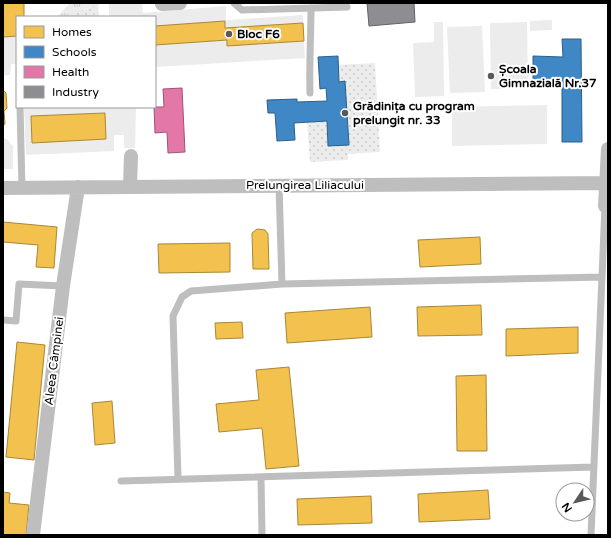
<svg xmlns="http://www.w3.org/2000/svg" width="611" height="538" font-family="'Varela Round',sans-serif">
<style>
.grass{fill:url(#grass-tufts)}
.park{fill:url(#park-dots)}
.garden{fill:#ececec;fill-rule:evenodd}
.homes{fill:#f2c14e;stroke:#a98737}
.schools{fill:#3f88c5;stroke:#2c5f8a}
.health{fill:#e377a8;stroke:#9f5376}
.industry{fill:#8d8d92;stroke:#636366}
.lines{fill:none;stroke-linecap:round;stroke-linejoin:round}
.service{stroke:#bebebe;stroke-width:7}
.minor{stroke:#bebebe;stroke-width:14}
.poi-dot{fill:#595959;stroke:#fff;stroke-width:1.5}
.labels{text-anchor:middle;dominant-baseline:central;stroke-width:4;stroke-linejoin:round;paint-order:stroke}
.poi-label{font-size:12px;font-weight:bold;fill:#000;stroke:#fff;text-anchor:start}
.street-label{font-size:12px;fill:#000;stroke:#fff}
</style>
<defs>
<pattern id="grass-tufts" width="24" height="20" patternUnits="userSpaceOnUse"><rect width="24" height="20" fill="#ececec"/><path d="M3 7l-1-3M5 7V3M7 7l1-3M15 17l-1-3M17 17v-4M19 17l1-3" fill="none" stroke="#c9c9c9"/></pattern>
<pattern id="park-dots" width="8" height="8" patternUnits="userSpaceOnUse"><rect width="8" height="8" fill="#ececec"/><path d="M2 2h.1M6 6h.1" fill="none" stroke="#c9c9c9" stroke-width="1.8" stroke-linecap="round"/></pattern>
</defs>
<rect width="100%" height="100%" fill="#fff"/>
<path class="grass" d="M70,3H98L99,17H95L93,6L69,17H57Z"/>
<path class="park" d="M94,6L95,17H69L68,16Z
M375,63L380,152L348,154V160L310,162L307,122L327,121L328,146L345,81L339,82L338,65Z"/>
<path class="garden" d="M109,3H142L143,13L226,6V20L303,15V23L225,28V21L155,26V17H109Z
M552,20V30L530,31V21Z
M434,22H443L444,96L415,97L413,43L434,42Z
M527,22L528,89H491L490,23Z
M482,26L485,92L450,93L447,27Z
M17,36V64H11L10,75H3V37Z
M227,40V46L304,41L305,58L155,67V45Z
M547,105V144L452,146V107Z
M24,107H136L135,148H124V135H114V151L26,155ZM104,113L106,139L32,142L31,116Z
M3,138L7,139L13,146V169H3Z"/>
<path class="homes" d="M3,3H24V17H17V36L3,37Z
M225,21V28L303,23L304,41L227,46V40L155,45V26Z
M3,90L6,93L7,108L4,111L5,124L3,125Z
M105,113L106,139L32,143L31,116Z
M3,222L57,227L54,268L36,267L38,245L3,242Z
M257,229L265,230L268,234L269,269H253L252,233Z
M480,237L481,264L420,267L418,240Z
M230,243V272L159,273L158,244Z
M481,305L482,335L418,336L417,307Z
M370,307L372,337L287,343L285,313Z
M242,322L243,338L216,339L215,323Z
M578,327V353L506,356V329Z
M17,342L45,345L34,460L6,457Z
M289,367L299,466L266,469L262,428L219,432L216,404L259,400L256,370Z
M486,375L487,451H457L456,376Z
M112,401L115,443L95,445L92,403Z
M488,490L490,519L419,522L418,494Z
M3,492L10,493L9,503L29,505L26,535H3Z
M371,496L372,523L298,525L297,499Z"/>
<path class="schools" d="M562,39H581L582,142H562V82L533,84V56L563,57Z
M338,56L339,82L345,81L349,145L328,146L327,121L294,123L295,140L277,141L275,113H268L267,100L297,99V102L327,101L326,88L320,89L318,57Z"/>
<path class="health" d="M182,88L185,152L168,153L167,132L155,133L154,107H164L163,89Z"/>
<path class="industry" d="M367,3H414L415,22L369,26Z"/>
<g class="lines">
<path class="service" d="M234,3L242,10L347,7
M310,93C309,64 311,37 311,8
M20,107L22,188
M279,185L282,284
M3,320L16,321L19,284L63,286
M261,477L262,535
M178,479L173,316L182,297L191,291L282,284L602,277
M121,481L594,467
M591,535L605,206"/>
<path class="minor" d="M162,4L180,3
M130,186L131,156
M3,188L608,183
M605,206L608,149
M33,535L63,286L78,187"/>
</g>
<g class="poi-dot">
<circle cx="229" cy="34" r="4"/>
<circle cx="491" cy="76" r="4"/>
<circle cx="345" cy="113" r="4"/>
</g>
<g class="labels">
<g class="poi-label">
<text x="237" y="34">Bloc F6</text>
<text x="499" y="69">Școala<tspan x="499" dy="14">Gimnazială Nr.37</tspan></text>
<text x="353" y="106">Grădinița cu program<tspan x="353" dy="14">prelungit nr. 33</tspan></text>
</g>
<g class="street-label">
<text x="305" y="185">Prelungirea Liliacului</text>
<text transform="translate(54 361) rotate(-83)">Aleea Câmpinei</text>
</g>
</g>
<rect width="611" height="538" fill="none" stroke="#000000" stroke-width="8"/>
<rect x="16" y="16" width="140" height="92" fill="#ffffff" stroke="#999999"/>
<rect x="24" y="26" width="20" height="12" fill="#f2c14e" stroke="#999999"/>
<text x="52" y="36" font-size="12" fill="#000000">Homes</text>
<rect x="24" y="46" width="20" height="12" fill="#3f88c5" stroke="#999999"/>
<text x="52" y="56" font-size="12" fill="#000000">Schools</text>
<rect x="24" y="66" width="20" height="12" fill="#e377a8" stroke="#999999"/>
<text x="52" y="76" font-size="12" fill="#000000">Health</text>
<rect x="24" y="86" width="20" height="12" fill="#8d8d92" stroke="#999999"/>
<text x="52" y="96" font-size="12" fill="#000000">Industry</text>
<g transform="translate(575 502) rotate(235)"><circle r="19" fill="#ffffff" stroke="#999999"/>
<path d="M0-3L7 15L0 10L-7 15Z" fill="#595959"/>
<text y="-6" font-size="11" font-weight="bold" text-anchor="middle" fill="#000000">N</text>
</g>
</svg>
